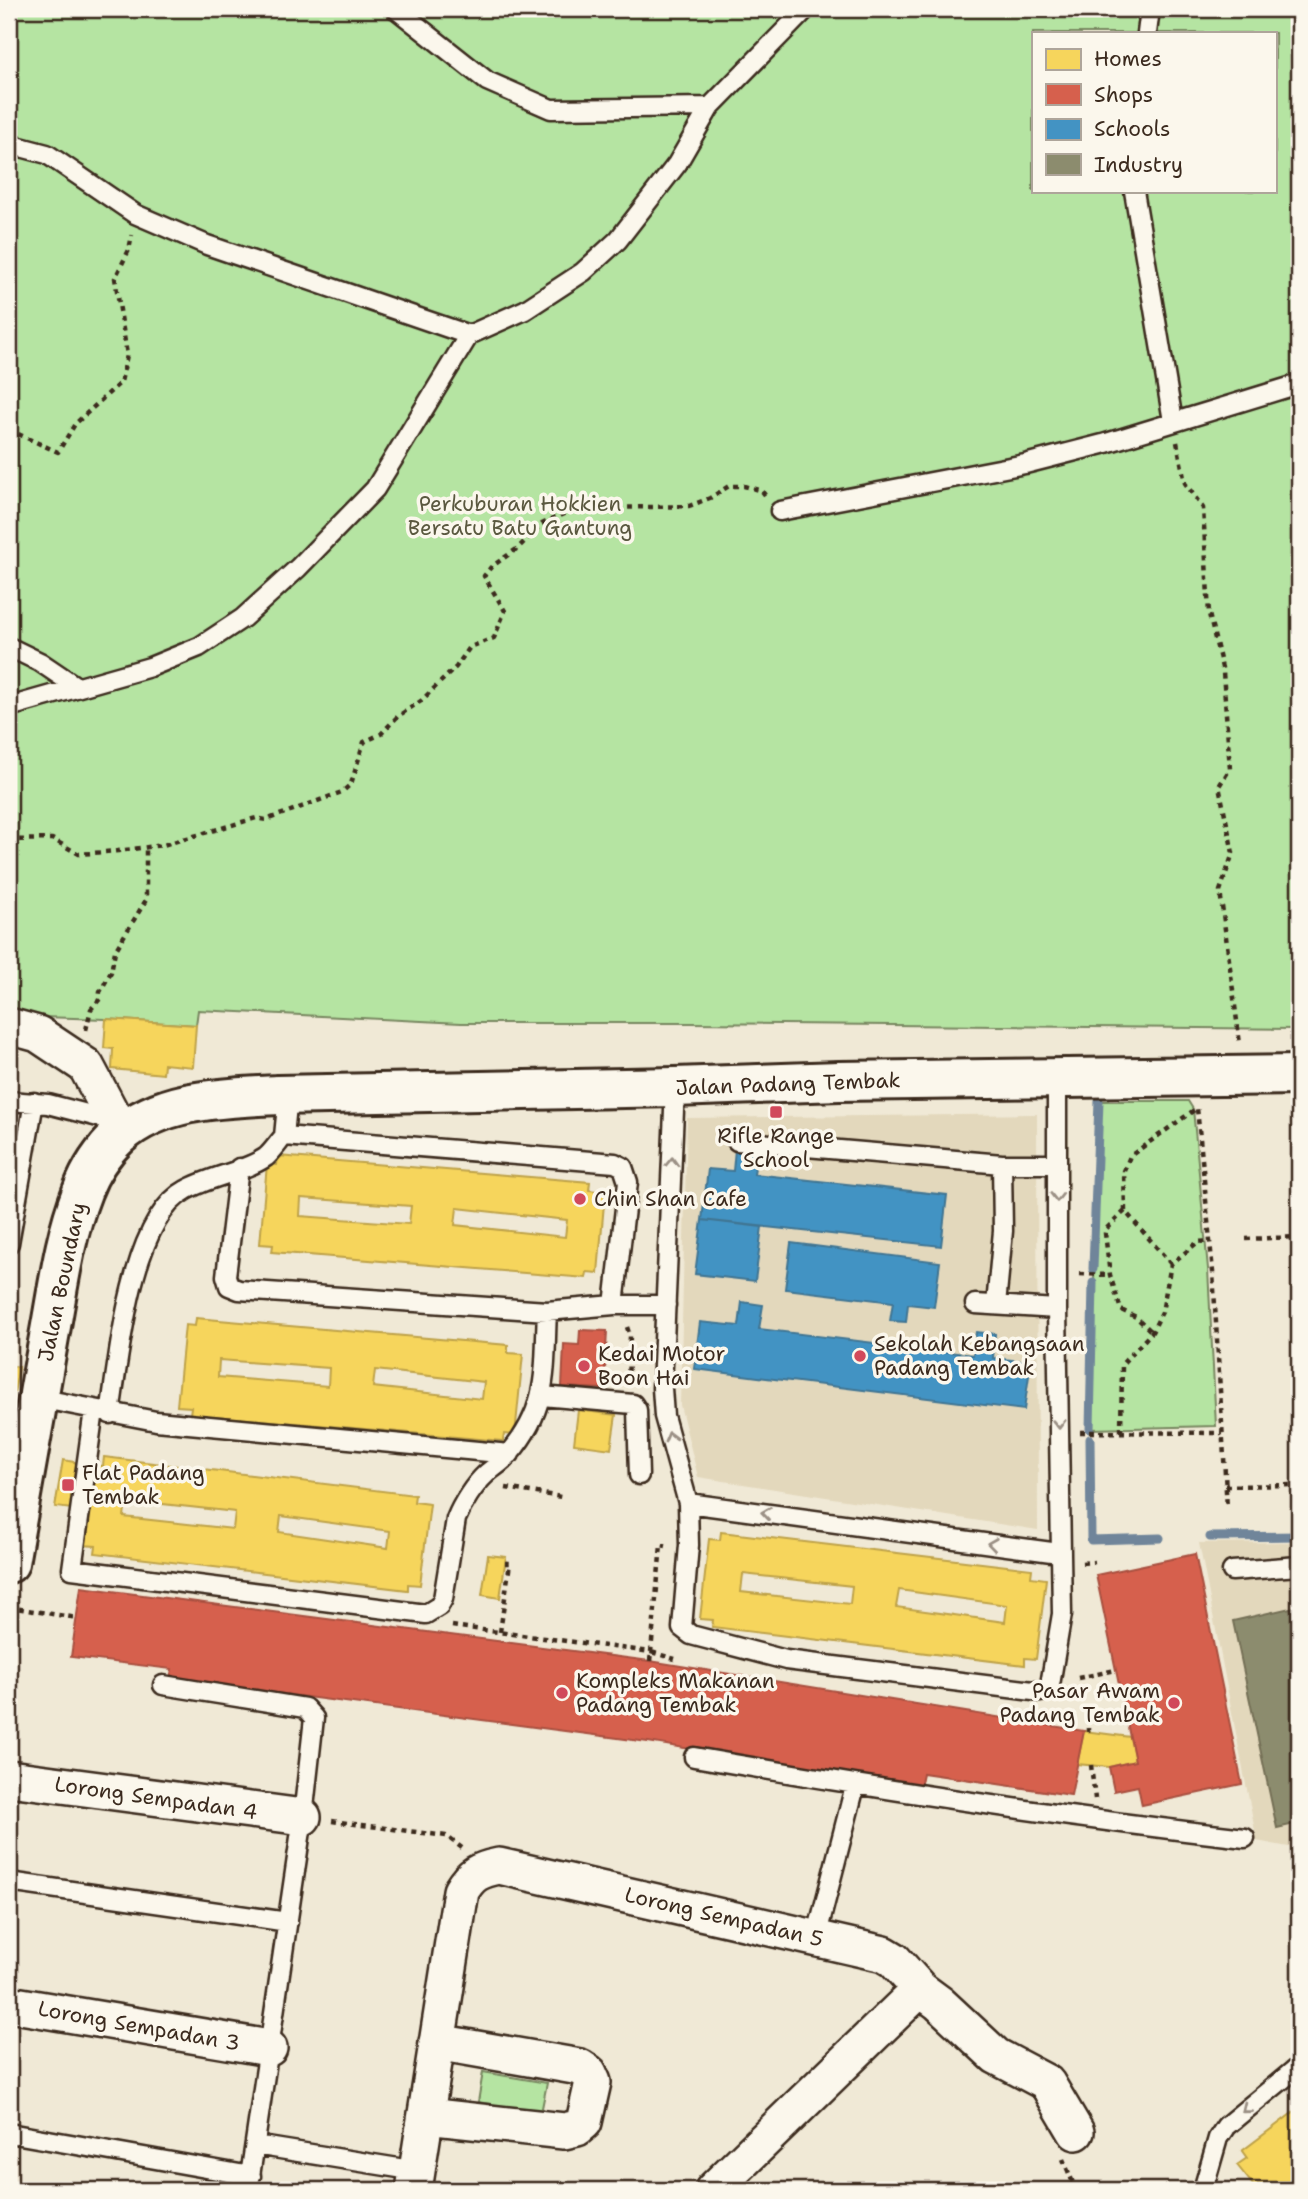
<svg xmlns="http://www.w3.org/2000/svg" width="1308" height="2199" font-family="'Shantell Sans',sans-serif">
<style>
.built{fill:#e3d8bc}
.green{fill:#b5e4a2;stroke:#788760;stroke-width:2;fill-rule:evenodd}
.homes{fill:#f6d55c;stroke:#bea249;stroke-width:2;fill-rule:evenodd}
.shops{fill:#d6604d;stroke:#a8503f;stroke-width:2}
.schools{fill:#4393c3;stroke:#417492;stroke-width:2}
.industry{fill:#8c8c6e;stroke:#746f56;stroke-width:2}
.lines{fill:none;stroke-linecap:round;stroke-linejoin:round}
.stream{stroke:#6f859a;stroke-width:9}
.lane-casing{stroke:#3b2a1e;stroke-width:23}
.street-casing{stroke:#3b2a1e;stroke-width:40}
.secondary-casing{stroke:#3b2a1e;stroke-width:44}
.path{stroke:#3b2a1e;stroke-width:4.5;stroke-dasharray:5 5;stroke-linecap:butt}
.lane{stroke:#fbf7ec;stroke-width:18}
.street{stroke:#fbf7ec;stroke-width:35}
.secondary{stroke:#fbf7ec;stroke-width:38}
.oneway{stroke:#9b9085}
.poi-dot{fill:#d1495b;stroke:#fbf7ec;stroke-width:2.5}
.labels{text-anchor:middle;dominant-baseline:central;stroke-width:7;stroke-linejoin:round;paint-order:stroke}
.park-label{font-size:21px;fill:#5a583f;stroke:#fbf7ec}
.street-label{font-size:21px;fill:#3b2a1e;stroke:#fbf7ec}
.poi-label{font-size:21px;fill:#3b2a1e;stroke:#fbf7ec;text-anchor:start}
</style>
<rect width="100%" height="100%" fill="#f0e9d6"/>
<filter id="ink" filterUnits="userSpaceOnUse"><feTurbulence type="fractalNoise" baseFrequency=".0143" numOctaves="2"/><feDisplacementMap in="SourceGraphic" scale="14" xChannelSelector="R" yChannelSelector="G"/><feConvolveMatrix kernelMatrix="1 2 1 2 8 2 1 2 1" color-interpolation-filters="sRGB"/></filter>
<g filter="url(#ink)">
<path class="built" d="M1037,1114L1038,1530L698,1477L680,1405L687,1118Z
M1299,1542V1849L1257,1841L1199,1543Z"/>
<path class="green" d="M9,9H1299V1029L690,1023H461L198,1010L196,1025L106,1019L9,1016ZM1033,33H1275V191H1033Z
M1099,1101H1188L1193,1109L1208,1269L1216,1426L1090,1429Z
M483,2072L547,2083L541,2113L478,2102Z"/>
<path class="homes" d="M106,1019L196,1025L193,1067L164,1064L163,1074L112,1069L113,1049L104,1048Z
M278,1156L590,1182L589,1190L605,1192L598,1273L587,1272L586,1278L272,1252L273,1245L260,1244L267,1164L277,1165ZM301,1198L411,1206L409,1224L300,1216ZM457,1208L567,1220L565,1237L455,1225Z
M196,1318L508,1345V1353L523,1354L515,1435L504,1434L503,1441L190,1414L191,1407L177,1406L185,1325L195,1326ZM219,1360L329,1368L328,1386L218,1377ZM375,1370L484,1382L482,1399L373,1387Z
M9,1365L19,1367L9,1419Z
M578,1410L616,1415L611,1449L574,1444Z
M104,1457L415,1495L414,1502L430,1504L420,1585L408,1584V1590L95,1553L96,1546L82,1545L93,1465L103,1466ZM126,1500L235,1512L233,1529L124,1517ZM281,1516L390,1531L388,1548L279,1532Z
M63,1460L80,1463L72,1509L55,1507Z
M721,1532L1032,1569L1031,1577L1046,1579L1036,1659L1025,1658V1665L712,1627L713,1620L700,1619L709,1539L720,1540ZM743,1574L852,1586L850,1604L741,1592ZM899,1590L1007,1605L1005,1622L896,1607Z
M488,1555L506,1557L500,1598L482,1595Z
M1084,1731L1130,1737L1135,1761L1109,1767L1077,1764Z
M1299,2108V2190H1246L1253,2185L1237,2165L1247,2158L1242,2151Z"/>
<path class="shops" d="M580,1330L607,1331L604,1389L562,1387L564,1344L579,1345Z
M1195,1554L1242,1784L1142,1805L1138,1786L1114,1791L1109,1767L1135,1761L1096,1575Z
M81,1587L650,1661L1084,1731L1071,1795L923,1773L920,1787L648,1742L170,1679L172,1669L71,1657Z"/>
<path class="schools" d="M735,1149L757,1151L754,1174L947,1195L941,1246L702,1220L708,1169L733,1171Z
M702,1220L762,1227L755,1281L695,1274Z
M791,1243L940,1262L934,1307L908,1304L906,1322L890,1321L893,1302L785,1289Z
M742,1302L763,1305L759,1329L973,1355L976,1332L995,1334L993,1358L1031,1362L1024,1410L694,1369L700,1322L739,1326Z"/>
<path class="industry" d="M1299,1606V1823L1277,1828L1233,1621Z"/>
<g class="lines">
<path class="stream" d="M1093,1269L1099,1101
M1090,1429L1093,1283
M1090,1439L1091,1540L1160,1538
M1210,1537L1299,1536"/>
<g class="lane-casing">
<path id="lane" d="M396,9L487,81L551,109L710,107
M1147,33L1150,9
M9,144L47,154L135,214L207,245L469,335
M1134,191L1173,421
M780,511L1025,464L1103,444L1299,384
M9,647L40,662L77,687
M9,707L150,667L199,647L243,618L298,568L375,489L469,335L525,310L583,272L618,240L677,164L710,107L806,9
M675,1087L662,1388L664,1416L688,1503L689,1545L682,1628L691,1635L786,1660L1041,1692L1050,1685L1062,1614L1057,1309V1080
M9,1101L48,1104L114,1121
M284,1136L288,1095
M737,1141L1002,1164L1003,1231L996,1305
M1002,1164H1057
M239,1168L226,1276L229,1286L239,1290L547,1311L614,1305H666
M9,1243L34,1102
M975,1304L1057,1309
M542,1396L633,1404L637,1410L639,1475
M38,1398L156,1421L510,1454
M94,1410L72,1569L426,1614L439,1606L443,1599L456,1519C462,1504 474,1485 486,1474C494,1467 503,1462 510,1453C550,1406 544,1368 547,1311
M110,1414C119,1356 131,1219 186,1190C209,1177 246,1171 266,1157C272,1152 278,1143 284,1136L615,1163L623,1167L628,1182L614,1305
M688,1503L1059,1553
M1232,1571L1299,1566
M163,1685L305,1708L314,1718L303,1817L248,2190
M694,1757C877,1789 1060,1817 1245,1838
M9,1882L288,1922
M816,1938L855,1786
M9,2133L251,2176
M255,2145L417,2171
M1203,2190L1218,2138L1226,2126L1299,2066"/>
</g>
<g class="street-casing">
<path id="street" d="M9,1026L38,1034L86,1066L122,1134
M9,1778L303,1817
M9,2004L269,2048
M426,2116L564,2131L577,2128L584,2122L593,2082L589,2073L580,2067L437,2042
M414,2190L461,1891C471,1874 479,1870 499,1866L884,1954L894,1960L920,1989L939,2003L996,2056L1047,2083L1076,2132
M713,2190L920,1989"/>
</g>
<g class="secondary-casing">
<path id="secondary" d="M9,1563C22,1488 36,1412 49,1337C58,1289 64,1238 82,1192C90,1170 103,1151 120,1135C163,1098 224,1098 277,1095L675,1087L839,1081L1299,1075"/>
</g>
<path class="path" d="M9,430L58,452L75,424L121,382L127,355L115,278L129,250L132,235
M1177,442L1185,483L1203,508L1209,614L1223,672L1230,769L1219,786L1233,853L1220,891L1240,1044
M9,840L52,839L79,854L118,851L163,845L256,818L266,820L342,792L351,784L364,742L381,734L398,716L421,701L456,667L470,647L494,638L505,611L484,576L491,567L518,548L542,524L574,509L689,506L710,498L729,486H744L762,491L765,495
M86,1030L91,1009L99,1000L100,992L111,972L115,951L146,900V848
M1125,1211L1106,1229L1105,1233L1110,1275L1121,1310L1136,1317L1152,1332
M1246,1239L1299,1237
M1171,1264L1125,1211L1124,1171L1130,1156L1197,1108L1213,1272L1227,1508
M1080,1274L1110,1275
M627,1327L630,1336L628,1380
M1080,1432L1222,1433
M1121,1432L1122,1364L1152,1332L1162,1312L1171,1264L1198,1242L1210,1241
M1225,1486L1299,1485
M506,1488L561,1497
M1082,1563L1095,1562
M9,1607L77,1618
M452,1626L651,1652L661,1545L666,1546
M500,1632L510,1563H505
M650,1661L651,1652L675,1659
M1078,1678L1116,1670
M1088,1728V1732
M1091,1765L1095,1799
M332,1821L446,1836L462,1848
M1063,2159L1076,2190"/>
<use href="#lane" class="lane"/>
<use href="#street" class="street"/>
<use href="#secondary" class="secondary"/>
</g>
<defs><path id="oneway-chevron" d="M-2-3.5L2.5 0L-2 3.5" fill="none" stroke-width="1.6" stroke-linecap="round" stroke-linejoin="round" transform="scale(1.75)"/></defs>
<g class="oneway">
<use href="#oneway-chevron" transform="translate(672 1162) rotate(-88)"/>
<use href="#oneway-chevron" transform="translate(1057 1197) rotate(90)"/>
<use href="#oneway-chevron" transform="translate(1059 1424) rotate(89)"/>
<use href="#oneway-chevron" transform="translate(670 1437) rotate(-105)"/>
<use href="#oneway-chevron" transform="translate(766 1513) rotate(-172)"/>
<use href="#oneway-chevron" transform="translate(992 1544) rotate(-172)"/>
<use href="#oneway-chevron" transform="translate(1246 2109) rotate(141)"/>
</g>
</g>
<g class="poi-dot">
<rect x="769" y="1105" width="14" height="14" rx="3.5"/>
<circle cx="580" cy="1199" r="7"/>
<circle cx="860" cy="1356" r="7"/>
<circle cx="584" cy="1366" r="7"/>
<rect x="61" y="1478" width="14" height="14" rx="3.5"/>
<circle cx="562" cy="1693" r="7"/>
<circle cx="1174" cy="1703" r="7"/>
</g>
<g class="labels">
<g class="park-label">
<text x="520" y="504">Perkuburan Hokkien<tspan x="520" dy="24">Bersatu Batu Gantung</tspan></text>
</g>
<g class="street-label">
<text transform="translate(788 1084) rotate(-2)">Jalan Padang Tembak</text>
<text transform="translate(62 1282) rotate(-78)">Jalan Boundary</text>
<text transform="translate(156 1798) rotate(8)">Lorong Sempadan 4</text>
<text transform="translate(724 1917) rotate(13)">Lorong Sempadan 5</text>
<text transform="translate(139 2026) rotate(10)">Lorong Sempadan 3</text>
</g>
<g class="poi-label">
<text x="776" y="1136" text-anchor="middle">Rifle Range<tspan x="776" dy="24">School</tspan></text>
<text x="594" y="1199">Chin Shan Cafe</text>
<text x="874" y="1344">Sekolah Kebangsaan<tspan x="874" dy="24">Padang Tembak</tspan></text>
<text x="598" y="1354">Kedai Motor<tspan x="598" dy="24">Boon Hai</tspan></text>
<text x="82" y="1473">Flat Padang<tspan x="82" dy="24">Tembak</tspan></text>
<text x="576" y="1681">Kompleks Makanan<tspan x="576" dy="24">Padang Tembak</tspan></text>
<text x="1160" y="1691" text-anchor="end">Pasar Awam<tspan x="1160" dy="24">Padang Tembak</tspan></text>
</g>
</g>
<rect width="1308" height="2199" fill="none" stroke="#fbf7ec" stroke-width="35"/>
<rect x="18" y="18" width="1273" height="2164" fill="none" stroke="#3b2a1e" stroke-width="2.5" filter="url(#ink)"/>
<rect x="1032" y="32" width="245" height="161" fill="#fbf7ec" stroke="#aea59a" stroke-width="2"/>
<rect x="1046" y="49" width="35" height="21" fill="#f6d55c" stroke="#aea59a" stroke-width="2"/>
<text x="1094" y="66" font-size="21" fill="#3b2a1e">Homes</text>
<rect x="1046" y="84" width="35" height="21" fill="#d6604d" stroke="#aea59a" stroke-width="2"/>
<text x="1094" y="102" font-size="21" fill="#3b2a1e">Shops</text>
<rect x="1046" y="119" width="35" height="21" fill="#4393c3" stroke="#aea59a" stroke-width="2"/>
<text x="1094" y="136" font-size="21" fill="#3b2a1e">Schools</text>
<rect x="1046" y="154" width="35" height="21" fill="#8c8c6e" stroke="#aea59a" stroke-width="2"/>
<text x="1094" y="172" font-size="21" fill="#3b2a1e">Industry</text>
</svg>
